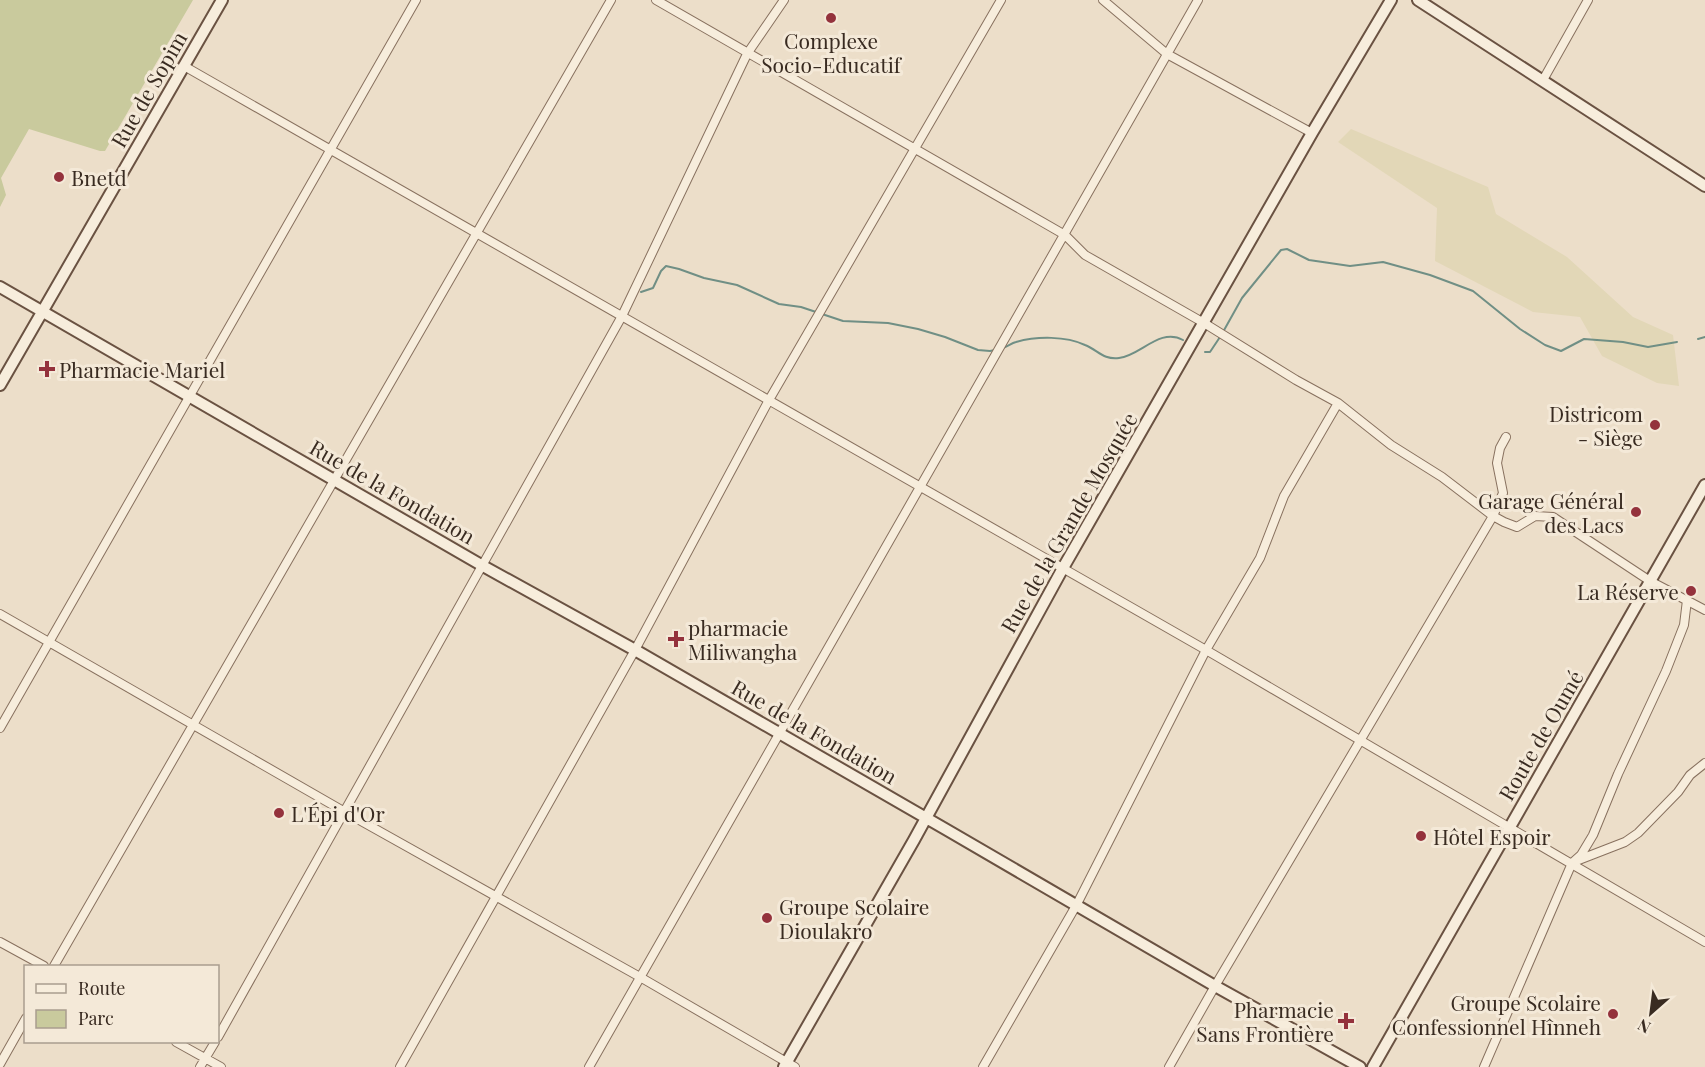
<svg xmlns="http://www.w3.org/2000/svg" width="1705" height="1067" font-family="'Playfair Display',serif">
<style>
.farmland{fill:#e2d7b7}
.green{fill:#c9ca9d}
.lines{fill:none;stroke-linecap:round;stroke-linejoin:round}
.stream{stroke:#708f85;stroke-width:2}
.street-casing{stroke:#88715f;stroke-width:10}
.secondary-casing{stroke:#6a5242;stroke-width:14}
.street{stroke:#f7eddc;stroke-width:8}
.secondary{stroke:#f7eddc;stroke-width:10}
.poi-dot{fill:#94323c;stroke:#f4e9d8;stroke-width:2}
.labels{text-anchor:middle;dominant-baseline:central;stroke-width:6;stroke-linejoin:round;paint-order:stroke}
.poi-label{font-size:21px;fill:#392b21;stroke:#f4e9d8;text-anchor:start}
.street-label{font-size:21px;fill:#392b21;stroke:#f4e9d8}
</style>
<rect width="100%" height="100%" fill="#ecdec9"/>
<path class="farmland" d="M1351,129L1488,187L1496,214L1567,257L1633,317L1673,335L1679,386L1657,383L1602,356L1580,317L1533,312L1435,261L1437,208L1338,142Z"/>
<path class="green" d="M0,0H193L105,151H100L29,129L1,178L6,195L0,207Z"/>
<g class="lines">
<path class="stream" d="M641,292L653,288L661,271L666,266L679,269L704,278L737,285L779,304L801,307L843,321L888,323L918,329L945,337L978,350L990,351L995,350
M1223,332L1242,298L1281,250L1287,249L1309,260L1350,266L1383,262L1430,275L1473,291L1520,329L1545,345L1561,351L1584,339L1623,342L1648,347L1677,342
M1698,339L1705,337
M1003,348C1008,346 1012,343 1016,342C1037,336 1066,336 1085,345C1098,350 1103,360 1119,358C1140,356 1160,327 1183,340
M1205,352H1210L1220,337"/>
<g class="street-casing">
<path id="street" d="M656,0L1065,235L1085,255L1204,323L1296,380L1338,403L1391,445L1442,477L1493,516L1504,522L1517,527L1535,516L1553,517L1650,581L1705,610
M1103,0L1167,54L1312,133
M184,66L1206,650L1705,942
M1543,80L1588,0
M0,614L345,812L640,977L795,1067
M0,728L416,0
M1576,861L1625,842L1638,833L1678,792L1690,775L1705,763
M0,942L44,966
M54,966L611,0
M218,1037L622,316L747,54L784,0
M176,1042L221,1067
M0,1064L26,1018
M200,1067L215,1042
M400,1067L635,650L769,400L1001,0
M589,1067L1198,0
M983,1067L1077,904L1206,650L1260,558L1284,496L1338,403
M1169,1067L1215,986L1493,516L1503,493L1497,463L1500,448L1506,437
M1484,1067L1572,863L1581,855L1593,835L1618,774L1666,671L1684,625L1687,600"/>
</g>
<g class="secondary-casing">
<path id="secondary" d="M1418,0L1705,186
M0,287L483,566L635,650L947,830L1215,986L1360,1067
M0,385L222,0
M784,1067L914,840L1063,568L1312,133L1391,0
M1373,1067L1705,485"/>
</g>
<use href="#street" class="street"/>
<use href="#secondary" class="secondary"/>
</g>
<g class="poi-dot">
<circle cx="831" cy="18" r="6"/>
<circle cx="59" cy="177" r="6"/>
<path d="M44 360h6v6h6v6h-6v6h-6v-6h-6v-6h6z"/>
<circle cx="1655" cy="425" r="6"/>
<circle cx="1636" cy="512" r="6"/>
<circle cx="1691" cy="591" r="6"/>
<path d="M673 630h6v6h6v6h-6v6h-6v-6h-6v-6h6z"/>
<circle cx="279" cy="813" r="6"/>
<circle cx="1421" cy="836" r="6"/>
<circle cx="767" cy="918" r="6"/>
<circle cx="1613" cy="1014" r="6"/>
<path d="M1343 1012h6v6h6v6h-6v6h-6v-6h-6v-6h6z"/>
</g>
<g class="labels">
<g class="poi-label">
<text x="831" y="40" text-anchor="middle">Complexe<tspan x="831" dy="24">Socio-Educatif</tspan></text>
<text x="71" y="177">Bnetd</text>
<text x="59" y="369">Pharmacie Mariel</text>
<text x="1643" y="413" text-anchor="end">Districom<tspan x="1643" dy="24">- Siège</tspan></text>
<text x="1624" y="500" text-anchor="end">Garage Général<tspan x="1624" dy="24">des Lacs</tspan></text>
<text x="1679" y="591" text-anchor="end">La Réserve</text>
<text x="688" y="627">pharmacie<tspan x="688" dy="24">Miliwangha</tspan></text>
<text x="291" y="813">L'Épi d'Or</text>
<text x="1433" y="836">Hôtel Espoir</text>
<text x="779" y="906">Groupe Scolaire<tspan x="779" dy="24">Dioulakro</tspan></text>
<text x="1601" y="1002" text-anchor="end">Groupe Scolaire<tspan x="1601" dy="24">Confessionnel Hînneh</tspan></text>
<text x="1334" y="1009" text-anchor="end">Pharmacie<tspan x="1334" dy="24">Sans Frontière</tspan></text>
</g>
<g class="street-label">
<text transform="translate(148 89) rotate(-60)">Rue de Sopim</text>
<text transform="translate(393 491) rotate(30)">Rue de la Fondation</text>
<text transform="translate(1068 522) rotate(-60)">Rue de la Grande Mosquée</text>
<text transform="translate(815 731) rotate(30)">Rue de la Fondation</text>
<text transform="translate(1540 735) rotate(-60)">Route de Oumé</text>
</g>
</g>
<rect x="24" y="965" width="195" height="78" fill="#f4e9d8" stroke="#a99d8f" stroke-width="1.5"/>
<rect x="36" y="984" width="30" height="9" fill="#f7eddc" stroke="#a99d8f" stroke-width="1.5"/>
<text x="78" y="995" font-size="18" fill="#392b21">Route</text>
<rect x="36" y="1010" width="30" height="18" fill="#c9ca9d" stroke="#a99d8f" stroke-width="1.5"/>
<text x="78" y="1025" font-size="18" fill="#392b21">Parc</text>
<g transform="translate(1651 1013) rotate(208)" stroke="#f4e9d8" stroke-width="4.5" paint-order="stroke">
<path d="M0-4.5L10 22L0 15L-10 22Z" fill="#392b21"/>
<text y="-9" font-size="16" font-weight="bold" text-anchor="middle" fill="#392b21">N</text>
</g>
</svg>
